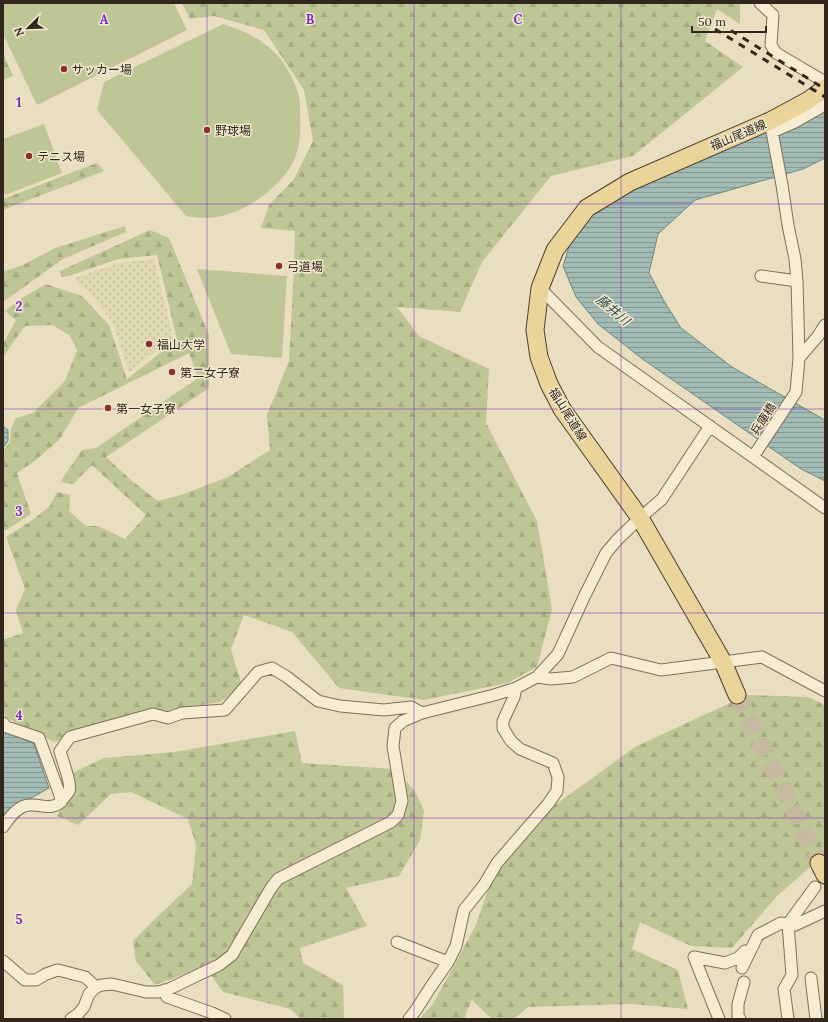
<svg xmlns="http://www.w3.org/2000/svg" width="828" height="1022" font-family="Lora,'Noto Sans JP',serif">
<style>
.farmland{fill:url(#farmland-dots)}
.forest{fill:url(#forest-firs)}
.garden{fill:#bfc695}
.water{fill:url(#water-rules);stroke:#6b8982}
.lines{fill:none;stroke-linecap:round;stroke-linejoin:round}
.primary-tunnel{stroke:#c5b99f;stroke-width:17;stroke-dasharray:17 8;stroke-linecap:butt}
.street-casing{stroke:#816f59;stroke-width:13}
.primary-casing{stroke:#4f3e2e;stroke-width:19}
.street{stroke:#f5ecd2;stroke-width:11}
.primary{stroke:#ebd499;stroke-width:17}
.rail{stroke:#32271d;stroke-width:3;stroke-dasharray:7 7;stroke-linecap:butt}
.grid{fill:none;stroke:#7b2cbf;stroke-width:1;stroke-opacity:0.55}
.poi-dot{fill:#8b302e;stroke:#f2e8cf;stroke-width:1.5}
.labels{text-anchor:middle;dominant-baseline:central;stroke-width:3;stroke-linejoin:round;paint-order:stroke}
.poi-label{font-size:12px;fill:#32271d;stroke:#f2e8cf;text-anchor:start}
.street-label{font-size:12px;fill:#32271d;stroke:#f2e8cf}
.water-label{font-size:13px;font-style:italic;fill:#2d504f;stroke:#f2e8cf}
.grid-label{font-size:13px;text-anchor:middle;font-weight:bold;fill:#7b2cbf;stroke:#f2e8cf;stroke-width:3;stroke-linejoin:round;paint-order:stroke}
</style>
<defs>
<pattern id="farmland-dots" width="8" height="8" patternUnits="userSpaceOnUse"><rect width="8" height="8" fill="#ded8ae"/><path d="M2 2h.1M6 6h.1" fill="none" stroke="#bfb995" stroke-width="1.8" stroke-linecap="round"/></pattern>
<pattern id="forest-firs" width="22" height="20" patternUnits="userSpaceOnUse"><rect width="22" height="20" fill="#bfc695"/><path d="M5 1l3.5 6h-7zM16 11l3.5 6h-7z" fill="#a5aa80"/></pattern>
<pattern id="water-rules" width="6" height="5" patternUnits="userSpaceOnUse"><rect width="6" height="5" fill="#a2bcb5"/><path d="M0 2.5h6" fill="none" stroke="#859993"/></pattern>
</defs>
<rect width="100%" height="100%" fill="#eadec0"/>
<path class="farmland" d="M154,259L173,338L129,372L113,323L87,289L80,287L75,278L119,263Z"/>
<path class="forest" d="M182,3H740V24L717,9L705,41L743,67L633,156L551,176L482,262L460,312L397,307L419,336L489,369L486,423L537,521L552,609L537,667L507,683L424,700L339,688L292,632L244,615L231,649L242,686L220,702L172,710L54,742L5,717L3,707V640L23,633L16,610L25,589L6,537L31,521L49,507L57,492L70,495L69,511L86,526H98L125,539L146,515L92,465L73,484L61,482L64,476L82,450L96,448L198,378L189,353L78,408L60,439L36,460L17,473L31,514L8,529L3,531V451L10,442L11,429L16,418L33,413L65,381L77,350L70,336L53,325L25,326L3,357V344L16,320L5,311L22,298L46,284L82,296L109,325L127,379L177,340L157,255L118,259L69,276L62,277L60,271L150,230L169,238L209,335V388L106,457L132,481L158,501L184,494L228,477L270,450L267,415L289,361L294,267L295,231L261,228L269,205L294,179L313,141L304,90L264,30L214,16L190,19Z
M3,52L13,76L3,80Z
M97,163L104,171L3,210V199Z
M125,226L126,232L63,259L3,302V272L25,264L55,248Z
M747,695L808,697L825,705V854L777,896L732,948L691,946L640,922L632,949L678,970L688,1009L631,1004L528,1007L514,1019H492L472,1000L464,1019H419L433,1004L476,925L491,881L551,808L635,747Z
M295,731L302,763L395,769L415,791L424,811L420,840L399,876L346,888L367,926L300,948L303,963L343,985L344,1019H301L290,1009L223,992L205,967L155,985L136,961L133,941L156,918L192,884L196,845L188,819L131,792L111,794L78,825L57,816L73,790L72,773L104,758L175,752Z"/>
<path class="garden" d="M3,3H174L187,30L37,105L3,34Z
M223,24C245,31 261,38 278,56C286,64 296,84 299,96C300,101 300,106 300,111C301,128 301,147 293,162C281,187 248,210 222,216C210,219 198,218 186,216L97,110L104,82Z
M44,124L62,173L5,195L3,190V139Z
M197,269L287,276L282,358L231,354Z"/>
<path class="water" d="M825,106V158L803,169L695,200L658,234L649,273L664,301L681,328L732,367L825,420V481L801,469L641,358L598,324L576,297L563,266L573,234L601,207L641,183Z
M3,426L8,430V441L3,448Z
M3,730L34,744L49,788L15,807L3,824Z"/>
<g class="lines">
<path class="primary-tunnel" d="M737,695L819,863"/>
<g class="street-casing">
<path id="street" d="M760,3L773,15L771,45L776,53L825,82
M772,132L793,123L825,105
M761,276L797,281
M540,288L598,347L825,508
M799,358L818,336L825,325
M753,457L796,392L799,358L797,281L795,259L788,225L782,185L770,121
M537,677L551,679L573,677L611,658L661,670L762,657L825,691
M3,723L7,727L39,738L60,795L61,802C50,811 42,804 30,805C18,805 9,818 3,827
M61,802C63,798 67,795 69,791C72,784 62,760 60,751L70,737L153,714L168,718L182,713L225,710L258,672L272,668L287,677L318,701L340,706L384,710L411,707L422,713
M397,942L448,962
M694,957L719,1019
M694,957L725,963L738,958L745,951L749,952
M3,961L25,980H36L46,974L58,970L85,977L96,987
M742,968L758,935L781,923L795,925L825,911
M811,978L816,1019
M164,990L167,997L212,1013L225,1019
M71,1019L78,1014L84,1007L89,994L96,987L102,985L112,984L146,992H158L169,989L219,965L232,955L271,888L278,879L391,822L398,815L402,801L393,746L395,728L403,721L422,713L494,695L516,688L537,677L558,654L585,595L606,553L618,539L640,518L662,499L710,426
M409,1019L416,1010L430,988L448,962L456,946L464,910L484,885L497,863L548,804L557,791L558,777L553,763L520,749L511,741L503,728V721L514,697L516,688
M740,1019L738,1017V1004L744,982
M788,1019L784,989L792,975L788,924L815,887"/>
</g>
<g class="primary-casing">
<path id="primary" d="M737,695L723,662L640,518L562,409L549,384L539,357L535,330L540,288L555,250L587,208L630,182L770,121L809,100L825,88
M819,863L825,875"/>
</g>
<use href="#street" class="street"/>
<use href="#primary" class="primary"/>
<path class="rail" d="M719,23L825,89
M715,29L825,97"/>
</g>
<path class="grid" d="M207,3V1019M414,3V1019M621,3V1019M3,204H825M3,409H825M3,613H825M3,818H825"/>
<g class="poi-dot">
<circle cx="64" cy="69" r="4"/>
<circle cx="207" cy="130" r="4"/>
<circle cx="29" cy="156" r="4"/>
<circle cx="279" cy="266" r="4"/>
<circle cx="149" cy="344" r="4"/>
<circle cx="172" cy="372" r="4"/>
<circle cx="108" cy="408" r="4"/>
</g>
<g class="labels">
<g class="poi-label">
<text x="72" y="69">サッカー場</text>
<text x="215" y="130">野球場</text>
<text x="37" y="156">テニス場</text>
<text x="287" y="266">弓道場</text>
<text x="157" y="344">福山大学</text>
<text x="180" y="372">第二女子寮</text>
<text x="116" y="408">第一女子寮</text>
</g>
<g class="street-label">
<text transform="translate(738 135) rotate(-23)">福山尾道線</text>
<text transform="translate(568 414) rotate(58)">福山尾道線</text>
<text transform="translate(763 419) rotate(-57)">兵庫橋</text>
</g>
<g class="water-label">
<text transform="translate(613 310) rotate(40)">藤井川</text>
</g>
</g>
<g class="grid-label">
<text x="104" y="24">A</text>
<text x="310" y="24">B</text>
<text x="518" y="24">C</text>
<text x="19" y="107">1</text>
<text x="19" y="311">2</text>
<text x="19" y="516">3</text>
<text x="19" y="720">4</text>
<text x="19" y="924">5</text>
</g>
<rect width="828" height="1022" fill="none" stroke="#32271d" stroke-width="8"/>
<g transform="translate(28 28) rotate(247)" stroke="#f2e8cf" stroke-width="3" paint-order="stroke">
<path d="M0-3L7 15L0 10L-7 15Z" fill="#32271d"/>
<text y="-6" font-size="11" font-weight="bold" text-anchor="middle" fill="#32271d">N</text>
</g>
<path d="M692 26v6h74v-6" fill="none" stroke="#32271d" stroke-width="2"/>
<text x="698" y="26" font-size="12" fill="#32271d" stroke="#f2e8cf" stroke-width="3" paint-order="stroke">50 m</text>
</svg>
